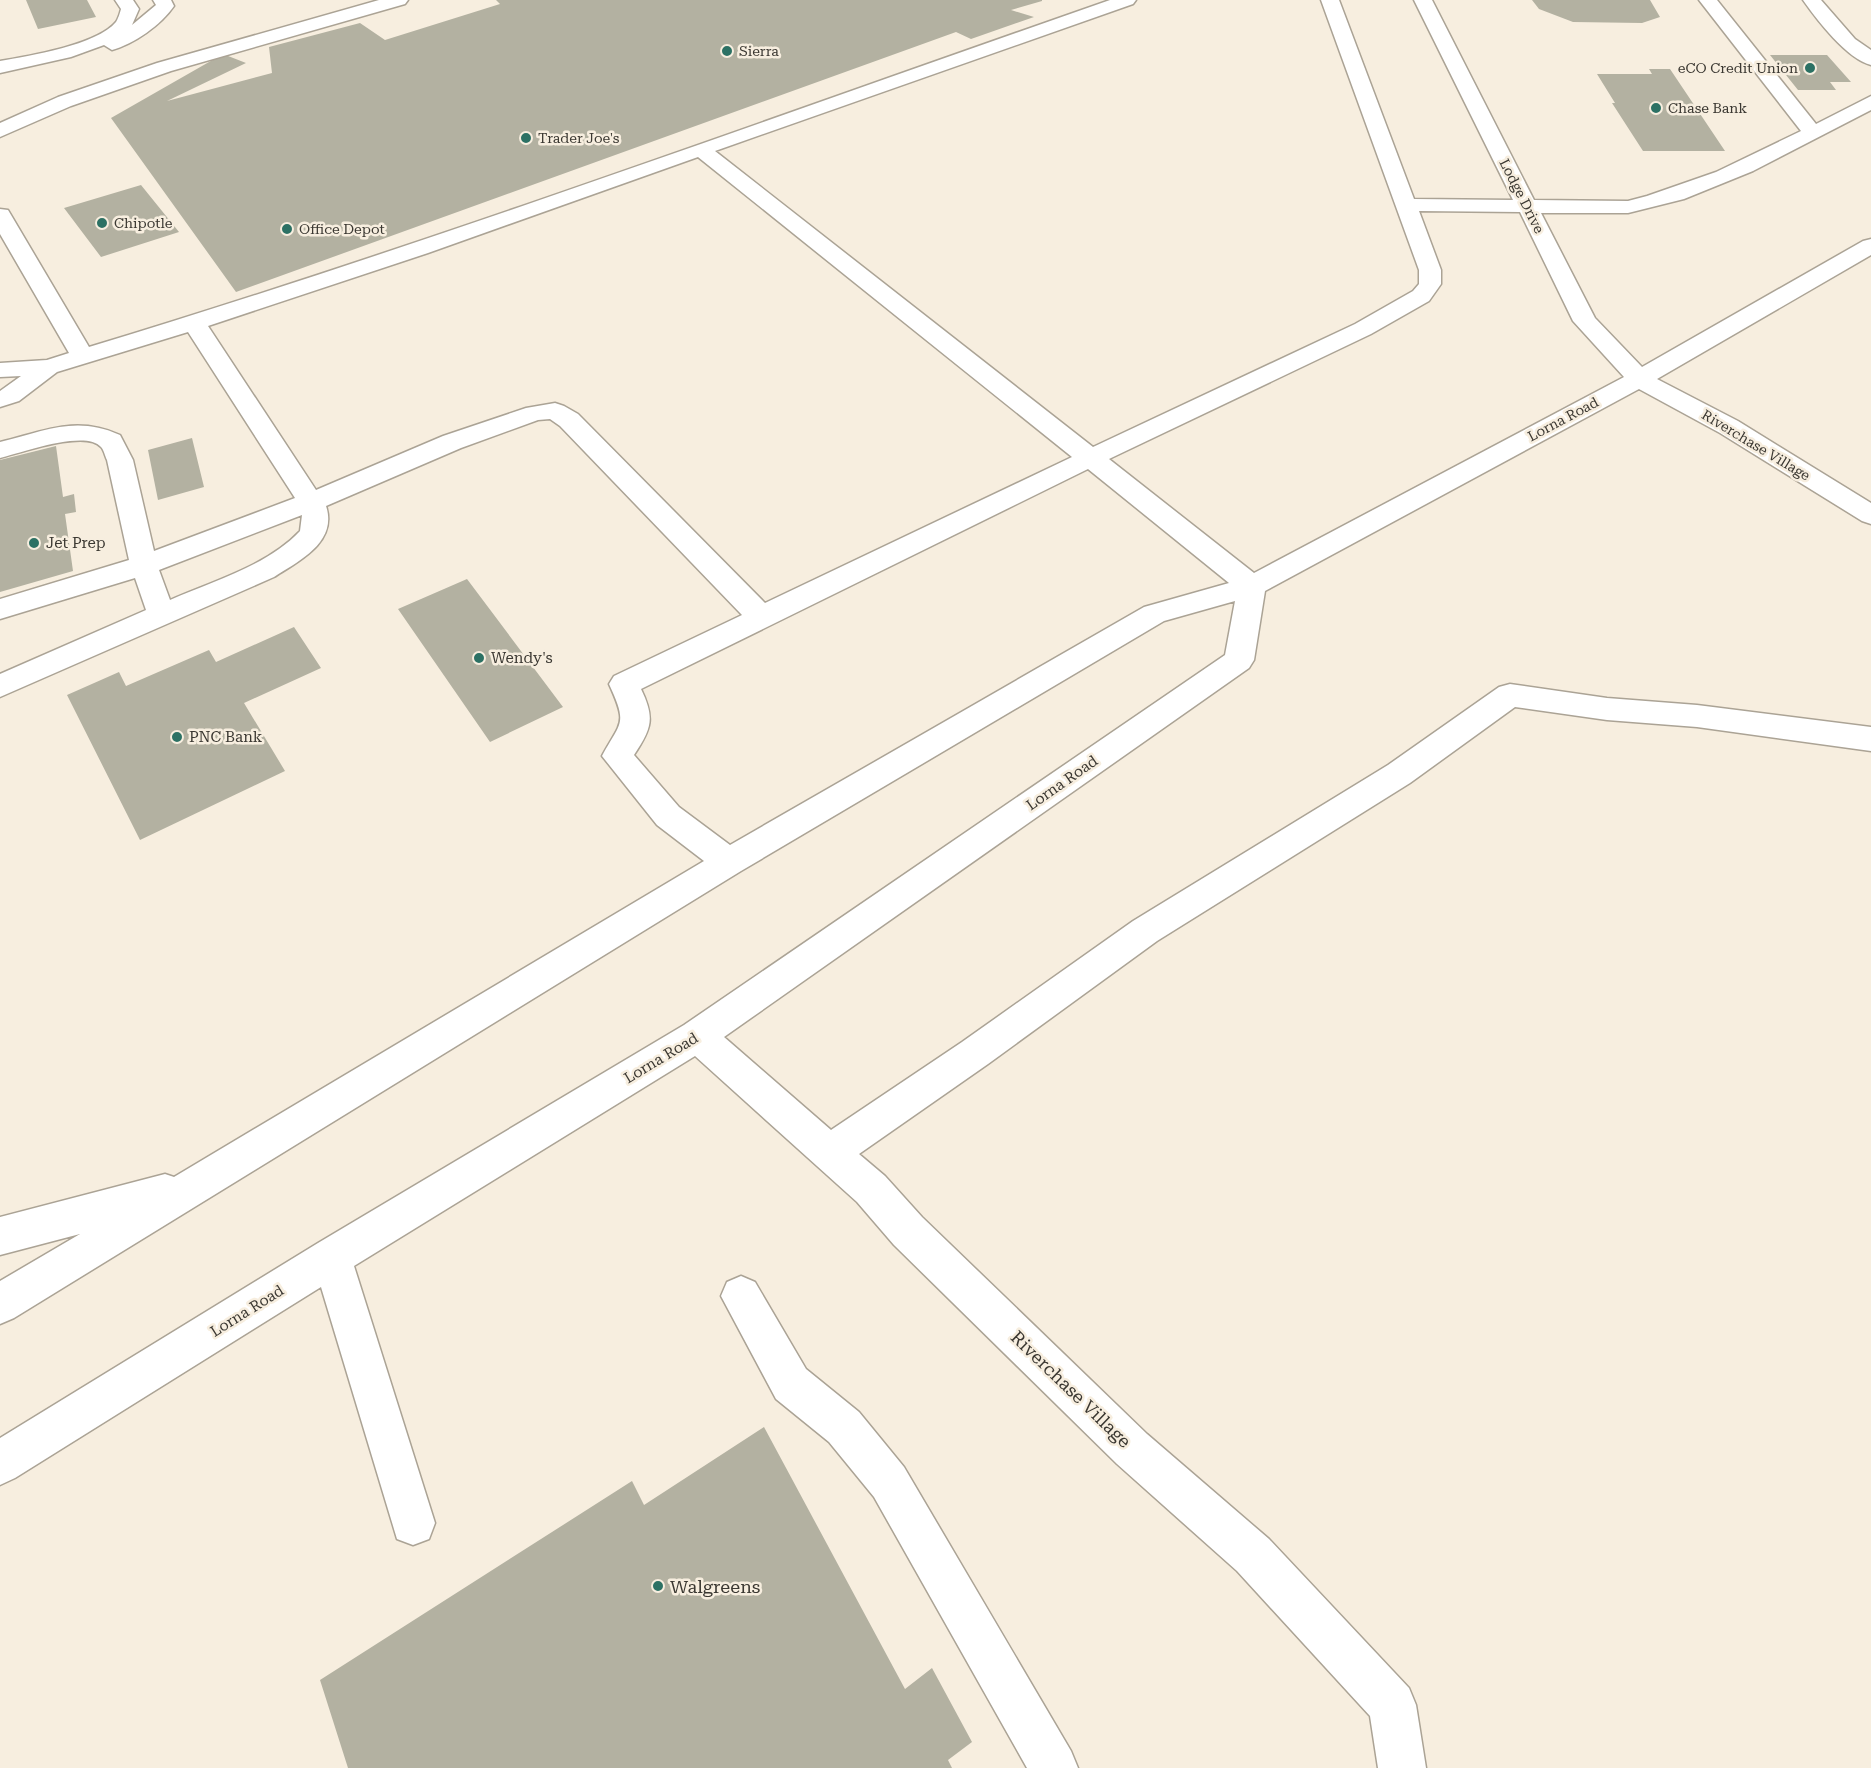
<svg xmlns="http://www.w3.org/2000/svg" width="1871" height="1768" font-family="'Roboto Serif',serif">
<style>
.building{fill:#b3b1a1}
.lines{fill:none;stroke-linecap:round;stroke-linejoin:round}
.minor-casing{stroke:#aba395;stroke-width:3}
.minor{fill:#fff;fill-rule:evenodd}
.poi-dot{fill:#2c7164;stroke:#f7eedf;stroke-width:2}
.labels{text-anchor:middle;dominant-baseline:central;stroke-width:5;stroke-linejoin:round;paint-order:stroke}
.far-poi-label{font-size:14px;fill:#3b3832;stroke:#f7eedf;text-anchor:start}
.far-street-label{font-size:14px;fill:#3b3832;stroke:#f7eedf}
.poi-label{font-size:15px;fill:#3b3832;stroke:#f7eedf;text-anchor:start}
.street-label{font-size:15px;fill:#3b3832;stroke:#f7eedf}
.near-street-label{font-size:18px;fill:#3b3832;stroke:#f7eedf}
.near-poi-label{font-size:18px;fill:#3b3832;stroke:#f7eedf;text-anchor:start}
</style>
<rect width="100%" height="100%" fill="#f7eedf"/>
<path class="building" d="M26,0H87L96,17L38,29Z
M496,0H1042V1L1011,10L1034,17L971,39L956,32L236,292L111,118L223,54L246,63L167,101L272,73L269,47L360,23L385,40L500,4Z
M1532,0H1650L1660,17L1642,23L1573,22L1539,9Z
M1770,55H1827L1851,82H1830L1836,90H1798Z
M1649,69H1670L1725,151H1643L1612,103H1615L1597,74H1652Z
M141,185L179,232L101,257L64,208Z
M192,438L204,487L158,500L148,450Z
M56,446L63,497L74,494L76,512L65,514L73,571L0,592V460Z
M467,579L563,707L490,742L398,609Z
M294,627L321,668L244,703L285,771L140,840L67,695L119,672L126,686L209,650L216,662Z
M764,1427L905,1689L932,1668L972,1742L948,1760L952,1768H348L320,1680L632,1481L644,1505Z"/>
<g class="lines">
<g class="minor-casing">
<path id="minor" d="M115,0H133L139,9L132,25L156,5L153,0H171L174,6C161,25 134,44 112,50L104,45L71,57L0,73V61C29,56 97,45 116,22C118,19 120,13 121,9Z
M379,0H408L405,4L171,71L71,106L0,137V123L58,97L157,63Z
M1110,0H1136L1133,4L715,151L1093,447L1355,324L1413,291L1419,284V270L1321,0H1339L1414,199L1513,200L1414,0H1432L1534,200L1628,201L1647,196L1716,172L1801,131L1699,0H1717L1816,124L1871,96V110L1753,171L1684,199L1628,213H1541L1595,318L1642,367L1863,241L1871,239V255L1657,379L1738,421L1871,503V524L1862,521L1720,433L1639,389L1265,591L1254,660L1249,668L724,1037L831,1130L962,1042L1133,921L1388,765L1499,687L1510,684L1607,698L1697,705L1871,727V751L1697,727L1607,720L1515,707L1410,783L1157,941L988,1064L859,1154L885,1176L922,1217L1147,1434L1269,1539L1409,1688L1416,1705L1426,1768H1378L1370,1716L1237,1571L1117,1464L894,1245L857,1202L695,1056L354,1266L435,1523L429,1539L413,1545L397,1539L321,1287L15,1478L0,1485V1438L318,1243L684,1025L1225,655L1235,601L1164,621L741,871L14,1318L0,1324V1281L80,1234L0,1255V1217L165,1174L174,1177L704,861L657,825L602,756C621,721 628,725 609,684L614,676L742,615L560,426L550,419L538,420L461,448L326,506C338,542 299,561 274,577L0,697V674L146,610L135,578L0,619V599L129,560L107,460C105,456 104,450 101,447C86,429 20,453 0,458V442C45,431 76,415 120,435L133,460L154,551L295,498L188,332L57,372L19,401L0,407V391L21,376L0,377V363L47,360L69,353L0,234V209L8,210L11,215L89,347C433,243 771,118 1110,0ZM698,157L1072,457L765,603L578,414L564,406L555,403L526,408L443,436L316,490L208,326L428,253ZM1419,211L1520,212L1573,321L1624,377L1254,573L1109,459L1371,334L1429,301L1441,284V270ZM1088,469L1229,583L1144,607L730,845L679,807L634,755C652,728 655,718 641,689ZM302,515L300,531C267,566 213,581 170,600L159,570Z
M1803,0H1821L1855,39L1871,50V65C1847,59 1817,20 1803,0Z
M741,1276L755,1282L806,1369L859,1412L904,1467L1071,1751L1078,1768H1027L874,1497L829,1442L776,1399L721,1296L727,1282Z"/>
</g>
<use href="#minor" class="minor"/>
</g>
<g class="poi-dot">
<circle cx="727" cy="51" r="6"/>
<circle cx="1810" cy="68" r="6"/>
<circle cx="1656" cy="108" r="6"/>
<circle cx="526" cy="138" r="6"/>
<circle cx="102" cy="223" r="6"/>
<circle cx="287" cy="229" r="6"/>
<circle cx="34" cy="543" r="6"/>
<circle cx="479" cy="658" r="6"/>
<circle cx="177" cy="737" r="6"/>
<circle cx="658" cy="1586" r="6"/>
</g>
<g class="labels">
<g class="far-poi-label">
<text x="739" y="51">Sierra</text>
<text x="1798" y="68" text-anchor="end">eCO Credit Union</text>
<text x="1668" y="108">Chase Bank</text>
<text x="538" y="138">Trader Joe's</text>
<text x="114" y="223">Chipotle</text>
<text x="299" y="229">Office Depot</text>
</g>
<g class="far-street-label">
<text transform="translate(1522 196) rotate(63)">Lodge Drive</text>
<text transform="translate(1563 419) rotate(-28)">Lorna Road</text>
<text transform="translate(1756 445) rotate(31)">Riverchase Village</text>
</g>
<g class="poi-label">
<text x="46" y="543">Jet Prep</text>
<text x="491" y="658">Wendy's</text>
<text x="189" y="737">PNC Bank</text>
</g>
<g class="street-label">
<text transform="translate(1062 783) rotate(-35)">Lorna Road</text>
<text transform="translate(661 1058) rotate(-31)">Lorna Road</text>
<text transform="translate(247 1311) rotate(-32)">Lorna Road</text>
</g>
<g class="near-street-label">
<text transform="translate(1071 1389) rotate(44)">Riverchase Village</text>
</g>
<g class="near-poi-label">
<text x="670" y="1586">Walgreens</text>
</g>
</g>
</svg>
